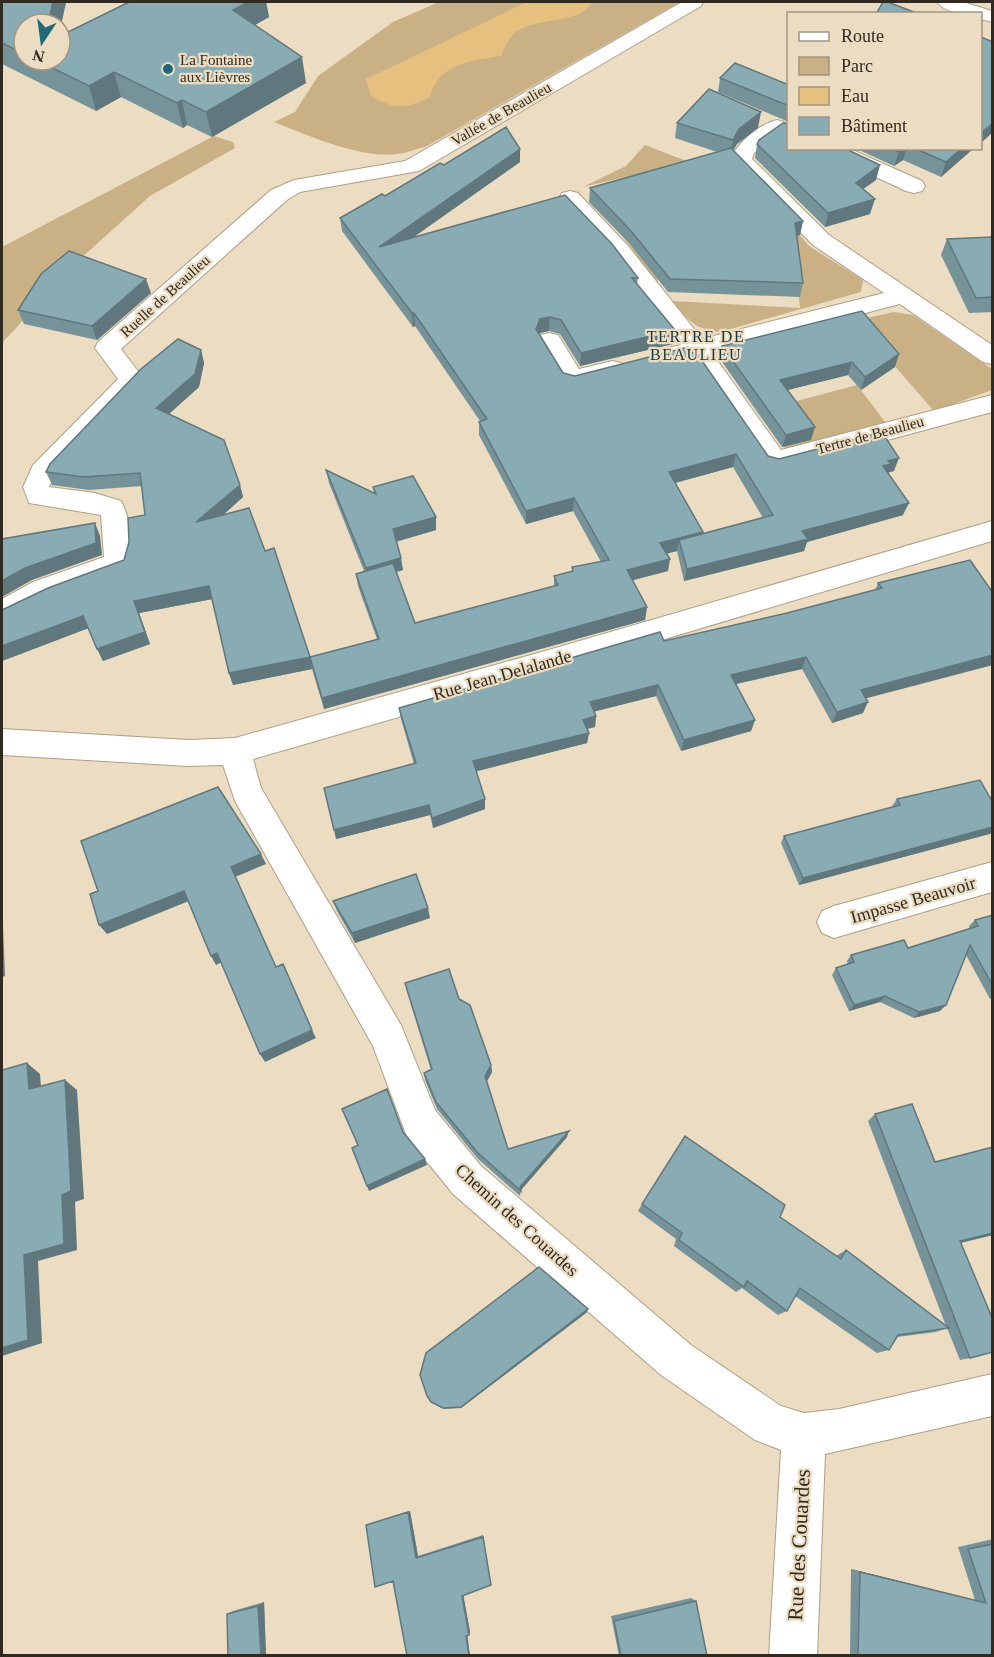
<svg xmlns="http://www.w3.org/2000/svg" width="994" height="1657" font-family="'Times New Roman',serif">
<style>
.green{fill:#cab085}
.water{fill:#e5c07f}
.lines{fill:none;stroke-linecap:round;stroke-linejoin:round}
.minor-casing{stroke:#ae9f86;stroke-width:2}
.minor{fill:#fff;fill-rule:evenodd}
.wall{fill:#76939a;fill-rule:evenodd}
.shaded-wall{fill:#60787d}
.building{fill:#89abb3;stroke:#60787d;stroke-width:1.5}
.poi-dot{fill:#226977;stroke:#ecdcc2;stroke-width:2}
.labels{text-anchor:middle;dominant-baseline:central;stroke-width:4.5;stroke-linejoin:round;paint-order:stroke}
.far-poi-label{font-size:15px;fill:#302a20;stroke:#ecdcc2;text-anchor:start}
.far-street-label{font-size:15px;fill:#302a20;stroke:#ecdcc2}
.far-neighbourhood-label{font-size:16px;letter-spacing:1.5px;fill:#16373e;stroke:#ecdcc2}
.street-label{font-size:18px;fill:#302a20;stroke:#ecdcc2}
.near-street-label{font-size:21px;fill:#302a20;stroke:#ecdcc2}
</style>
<rect width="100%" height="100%" fill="#ecdcc2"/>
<path class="green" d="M439,2H680L425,147C416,149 407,153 397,154C361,159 307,135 274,122L295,112L318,76L393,22Z
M214,136L233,142L235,148L150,196L80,259L2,343V247Z
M645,145L689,162L583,187L626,166Z
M794,228L809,246L863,280L861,292L720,332C694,329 688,320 672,301L800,308L797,279L657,258L658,284L617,229Z
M894,312L913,315L992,369V390L934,411L857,323L858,320Z
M857,385L886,423L786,449L759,411Z"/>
<path class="water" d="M527,2H593C577,26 538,16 516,32C508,38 505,48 501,56C472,60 438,64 430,97C408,109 390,110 370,94L366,79Z"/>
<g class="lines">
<g class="minor-casing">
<path id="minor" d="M682,2H703L701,6L419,171L300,192L287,200L121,349L145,380L54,476L49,487L95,493L121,501C130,517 137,554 128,570L53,598L12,620L2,623V599L33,582L104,557L101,515L29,503L23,487L33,465L118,379L95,348L98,342L271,190L294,180L405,161Z
M937,2H963L992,11V22L980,19V14C967,14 946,14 937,2Z
M777,120L784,122L787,126L754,153L752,159L829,235L992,345V364L983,362L900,304L712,353L781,450L992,395V412L775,470L766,468L691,358L676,362L667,360L664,354L667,348L681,345L612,256L559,198L562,193L570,191L578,193L628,246L702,339L884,293L813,245L730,160C737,143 759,124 777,120Z
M819,148H848L922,181L925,186L922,191L914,193L906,191L822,152Z
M549,333L558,335L579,369L612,361L621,363L624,369L621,375C604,379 581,390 564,385L537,341L540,335Z
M992,521V541L545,675L253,759L261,788L401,1025L435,1110L481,1166L691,1345L781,1406L804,1413L839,1409L992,1374V1416L825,1454L817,1656H769L781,1450L755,1440L661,1375L453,1194L407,1137L373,1046L235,801L223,765L188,766L2,755V729L188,740L235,738L545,651Z
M992,862V892L834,938L822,933L817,922L822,911L834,906Z"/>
</g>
<use href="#minor" class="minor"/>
</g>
<path class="wall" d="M2,2H66L60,30V24H24V60H60L129,2H266L269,17L255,25L306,83L212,137L187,125L183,128L121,97L96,111L2,64Z
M720,78L789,85V122L718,92Z
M677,123L758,128L737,144L733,150L803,221L800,235L797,236L803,283L800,297L668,292L630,244L589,202L590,188L717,152L675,138Z
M757,144L876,180L863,189L870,214L825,227L755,158Z
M855,148H974L941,177L903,160L894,166Z
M520,162L413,237L638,278L637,284L673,344L580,366L560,334L549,331L540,333L539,334L563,373L768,456L779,459L894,471L888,472L903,515L807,542L804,551L684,581L677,551L667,553L668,571L633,580L647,607L645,620L324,709L312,669L233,685L229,673L212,599L139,613L150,644L103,661L88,628L2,661L124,560L145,515L142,486L89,490L52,485L46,472L201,350L204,363L199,387L169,414L240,485L243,497L223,515L265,551L310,657L377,639L358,586L356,574L364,571L329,483L326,470L374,493L373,487L436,530L396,542L403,570L396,572L415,623L554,586V576L572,572V567L601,562L573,511L526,524L479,435V422L480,421L415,326L413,327L342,231L340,218L385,196L444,165ZM733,467L763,518L703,534V532L675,483Z
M993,237V312L969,313L941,255L947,239Z
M151,293L97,340L24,324L18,310Z
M722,346L895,367L861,390L848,375L787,390L811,440L782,447L720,359Z
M970,560L866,699L863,713L832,723L802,669L736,684L755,720L751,731L681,751L656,696L594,711L596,716L595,727L587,729L589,733L587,743L476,771L485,809L433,828L430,815L336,839L414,764L401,719L399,708L664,641L787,613L875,590L878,583Z
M897,799L993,803V833L799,885L781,843L784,836L893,807L892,806Z
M333,901L430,918L355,943L337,911Z
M993,915V998L990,999L966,955L940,1011L914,1018L880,1002L849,1011L832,975L836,968L848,965L847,961L851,955L908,948L970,929L969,926L975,920Z
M405,983L459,999L491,1065L492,1072L487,1081L508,1149L567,1137L521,1190L520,1196L478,1159L437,1109L425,1080L424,1073L431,1070L407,992Z
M875,1114L935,1162L993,1147V1235L961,1243L970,1358L960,1360L947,1328L936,1332L897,1337L889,1350L877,1353L795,1296L787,1311L778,1315L742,1288L736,1292L674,1246L676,1239L638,1211L642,1204L780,1217L836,1256L846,1250L946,1326L868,1121Z
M588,1309L586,1313L461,1408L444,1409L432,1403Z
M410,1511L418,1556L483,1535L491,1583L463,1595L470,1632L469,1635L467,1636L470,1656H407L393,1581L366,1525Z
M993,1539V1656H850L851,1569L975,1600L958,1547Z
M691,1598L696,1601L707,1656H619L611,1616Z
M264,1602L266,1656H228L227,1614L233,1611Z"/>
<path class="shaded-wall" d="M53,2H66L60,30V24H48Z
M248,2H266L269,17L237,35L233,10Z
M302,57L306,83L212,137L206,112Z
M114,72L121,97L96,111L89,86Z
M182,100L187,125L183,128L177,103Z
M761,112L758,128L737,144L730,156L733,140L739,129Z
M993,123V132L981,143V133Z
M903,148H907L903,160L894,166L899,152Z
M962,148H974L941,177L946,162Z
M520,149V162L380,261L379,247Z
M880,165L876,180L852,197L856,183Z
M875,199L870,214L825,227L828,213Z
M803,221L800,235L792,237L795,223Z
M146,279L151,293L97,340L92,326Z
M412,313H414L415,326L413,327Z
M550,317L549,331L540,333L535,342L536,329L540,319Z
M675,330L673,344L580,366L581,353Z
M201,350L204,363L199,387L161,421L156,408Z
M899,354L895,367L861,390L865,377Z
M852,362L848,375L776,393L780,380Z
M815,427L811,440L782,447L786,435Z
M736,454L733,467L667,485L669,472Z
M899,458L894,471L887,473L883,466L888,461Z
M240,485L243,497L201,535L196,522Z
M574,498L573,511L526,524V511Z
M909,503L903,515L807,542L804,551L684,581L687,569L802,531Z
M436,517V530L394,542L393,529Z
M95,523L100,536L102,555L32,580L2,597V581Z
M703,532L700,545L679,540L677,551L658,556L660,543Z
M401,558L403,570L368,580L366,568Z
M670,559L668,571L626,582L627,570Z
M209,586L213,599L139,613L150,644L103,661L97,649L134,601Z
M647,607L645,620L324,709L322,698Z
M83,616L89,628L2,661V646Z
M993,655V665L856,701L861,690Z
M310,657L312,669L233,685L229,673Z
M806,657L802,669L727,686L731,675Z
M658,685L656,696L589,713L590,702Z
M868,702L863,713L832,723L837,712Z
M596,716L595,727L582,730L583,720Z
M755,720L751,731L681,751L684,740Z
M589,733L587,743L474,772L473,761Z
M485,799V809L433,828L432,818Z
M429,805L430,815L336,839L334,830Z
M993,827V833L799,885L803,878Z
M261,854L266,864L235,877L231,867Z
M184,891L189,901L107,934L99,925Z
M2,901L5,976L2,977Z
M428,908L430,918L355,943L352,933Z
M217,953L222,962L216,965L211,956Z
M885,996L880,1002L849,1011L854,1005Z
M946,1005L940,1011L914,1018L919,1012Z
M312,1030L316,1038L265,1062L260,1054Z
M27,1063L40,1074L42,1099L29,1089Z
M491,1065L492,1072L486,1083L485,1076Z
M65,1080L77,1090L84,1199L75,1202L77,1250L38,1261L42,1343L2,1356V1348L24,1255L62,1195Z
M569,1131L567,1137L521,1190L520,1187Z
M425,1159L427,1165L369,1191L367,1186Z
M993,1233V1235L950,1245L960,1241Z
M588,1309L586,1313L461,1408V1407Z
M410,1511L418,1556L416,1558L408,1512Z
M851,1569L975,1600L986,1603L860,1572Z
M463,1593L470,1632L469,1635L462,1596Z
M264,1602L266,1656H261L258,1606Z
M467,1632L470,1656H469L466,1636Z"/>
<path class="building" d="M2,2H53L48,24H24V54L2,43Z
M129,2H248L233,10L302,57L206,112L182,100L177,103L114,72L89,86L36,60H60V36Z
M883,2H888L919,14H876Z
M981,37L993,42V123L981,133Z
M735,63L789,85V106L720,78Z
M709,89L761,112L739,129L733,140L677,123Z
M783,123L789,124V148H844L880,165L856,183L875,199L828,213L757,144L759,140Z
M506,127L520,149L379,247L565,195L612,244L638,278H632L675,330L581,353L561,320L550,317L540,319L536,329L563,373L575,376L688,347L693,353L696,352L768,456L779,459L882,432L899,458L888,461L891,464L883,466L909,503L802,531L808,539L687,569L679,540L773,515L736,454L669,472L703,532L660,543L670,559L627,570L647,607L322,698L310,657L229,673L209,586L134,601L145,632L97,649L83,616L2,646V610L48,588L124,560L129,542L128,518L145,515L140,473L84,477L46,472L50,464L141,369L178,339L201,350L195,374L156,408L224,440L240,485L196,522L249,508L265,551L274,548L310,657L379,639L356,574L393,563L415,623L558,585L554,576L573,571L572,567L609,560L574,498L526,511L479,422L487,419L414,313H412L340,218L382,194L385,196L440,163L444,165Z
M731,148L803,221L795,223L803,283L670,279L631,231L590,188Z
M891,148H903L899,152Z
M914,148H962L946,162Z
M993,237V297L976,298L947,239Z
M69,251L146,279L92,326L18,310L41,274Z
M862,311L899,354L865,377L852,362L780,380L815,427L786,435L722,346Z
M326,470L376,494L373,487L413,476L436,517L393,529L401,558L366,568Z
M95,523L96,543L25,568L2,581V539Z
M970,560L993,593V655L861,690L868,702L837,712L806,657L731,675L755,720L684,740L658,685L590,702L596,716L583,720L589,733L473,761L485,799L432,818L429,805L334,830L324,788L416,763L399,708L660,632L664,641L787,613L882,588L878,583Z
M980,780L993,803V827L803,878L784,836L900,805L897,799Z
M218,787L261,854L231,867L276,967L283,964L312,1030L260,1054L217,953L211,956L184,891L99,925L90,894L98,891L81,841Z
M416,874L428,908L352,933L333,901Z
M993,915V986L970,945L946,1005L919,1012L885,996L854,1005L836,968L854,962L851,955L904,940L908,948L978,926L975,920Z
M449,969L459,999L470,1005L491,1065L485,1076L508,1149L569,1131L520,1187L521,1191L478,1153L436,1102L424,1073L432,1069L405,983Z
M27,1063L29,1089L65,1080L71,1191L62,1195L64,1244L24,1255L28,1340L2,1348V1070Z
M387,1089L403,1132L425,1159L367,1186L352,1148L358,1145L342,1109Z
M912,1104L935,1162L993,1147V1233L960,1241L993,1320V1352L970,1358L875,1114Z
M685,1136L785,1205L780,1217L841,1259L846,1250L949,1328L898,1335L889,1350L800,1288L787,1311L747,1281L744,1287L679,1240L682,1233L642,1204Z
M539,1267L588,1309L461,1407L443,1408L431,1402L427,1396L420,1375L426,1353Z
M408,1512L416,1558L483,1537L491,1585L462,1596L469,1635L466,1636L469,1656H407L393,1581L375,1587L366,1525Z
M993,1544V1656H858L860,1572L986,1603L968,1549Z
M696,1601L707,1656H621L614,1621Z
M258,1606L261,1656H228L227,1614Z"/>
<circle class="poi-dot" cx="168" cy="69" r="6"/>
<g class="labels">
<g class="far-poi-label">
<text x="180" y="60">La Fontaine<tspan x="180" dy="17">aux Lièvres</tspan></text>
</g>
<g class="far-street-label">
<text transform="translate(501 114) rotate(-30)">Vallée de Beaulieu</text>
<text transform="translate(165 296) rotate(-42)">Ruelle de Beaulieu</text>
<text transform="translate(870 435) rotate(-15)">Tertre de Beaulieu</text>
</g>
<g class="far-neighbourhood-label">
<text x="696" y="336">TERTRE DE<tspan x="696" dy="18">BEAULIEU</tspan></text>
</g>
<g class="street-label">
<text transform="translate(502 675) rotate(-16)">Rue Jean Delalande</text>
<text transform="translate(913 900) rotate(-16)">Impasse Beauvoir</text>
<text transform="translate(517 1220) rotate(42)">Chemin des Couardes</text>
</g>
<g class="near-street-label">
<text transform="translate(799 1545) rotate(-87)">Rue des Couardes</text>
</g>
</g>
<rect width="994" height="1657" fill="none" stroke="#302a20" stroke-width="6"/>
<rect x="787" y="12" width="195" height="138" fill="#ecdcc2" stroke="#a19581" stroke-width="1.5"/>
<rect x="799" y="32" width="30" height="9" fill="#ffffff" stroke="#a19581" stroke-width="1.5"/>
<text x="841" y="42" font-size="18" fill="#302a20">Route</text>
<rect x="799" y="57" width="30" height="18" fill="#cab085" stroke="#a19581" stroke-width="1.5"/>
<text x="841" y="72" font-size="18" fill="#302a20">Parc</text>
<rect x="799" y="87" width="30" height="18" fill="#e5c07f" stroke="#a19581" stroke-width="1.5"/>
<text x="841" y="102" font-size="18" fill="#302a20">Eau</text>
<rect x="799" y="117" width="30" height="18" fill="#89abb3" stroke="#a19581" stroke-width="1.5"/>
<text x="841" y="132" font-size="18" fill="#302a20">Bâtiment</text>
<g transform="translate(42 42) rotate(193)"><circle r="28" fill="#ecdcc2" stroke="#a19581" stroke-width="1.5"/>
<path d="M0-4.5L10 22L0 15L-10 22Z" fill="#226977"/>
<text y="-9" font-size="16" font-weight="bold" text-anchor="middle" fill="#302a20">N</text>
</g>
</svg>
